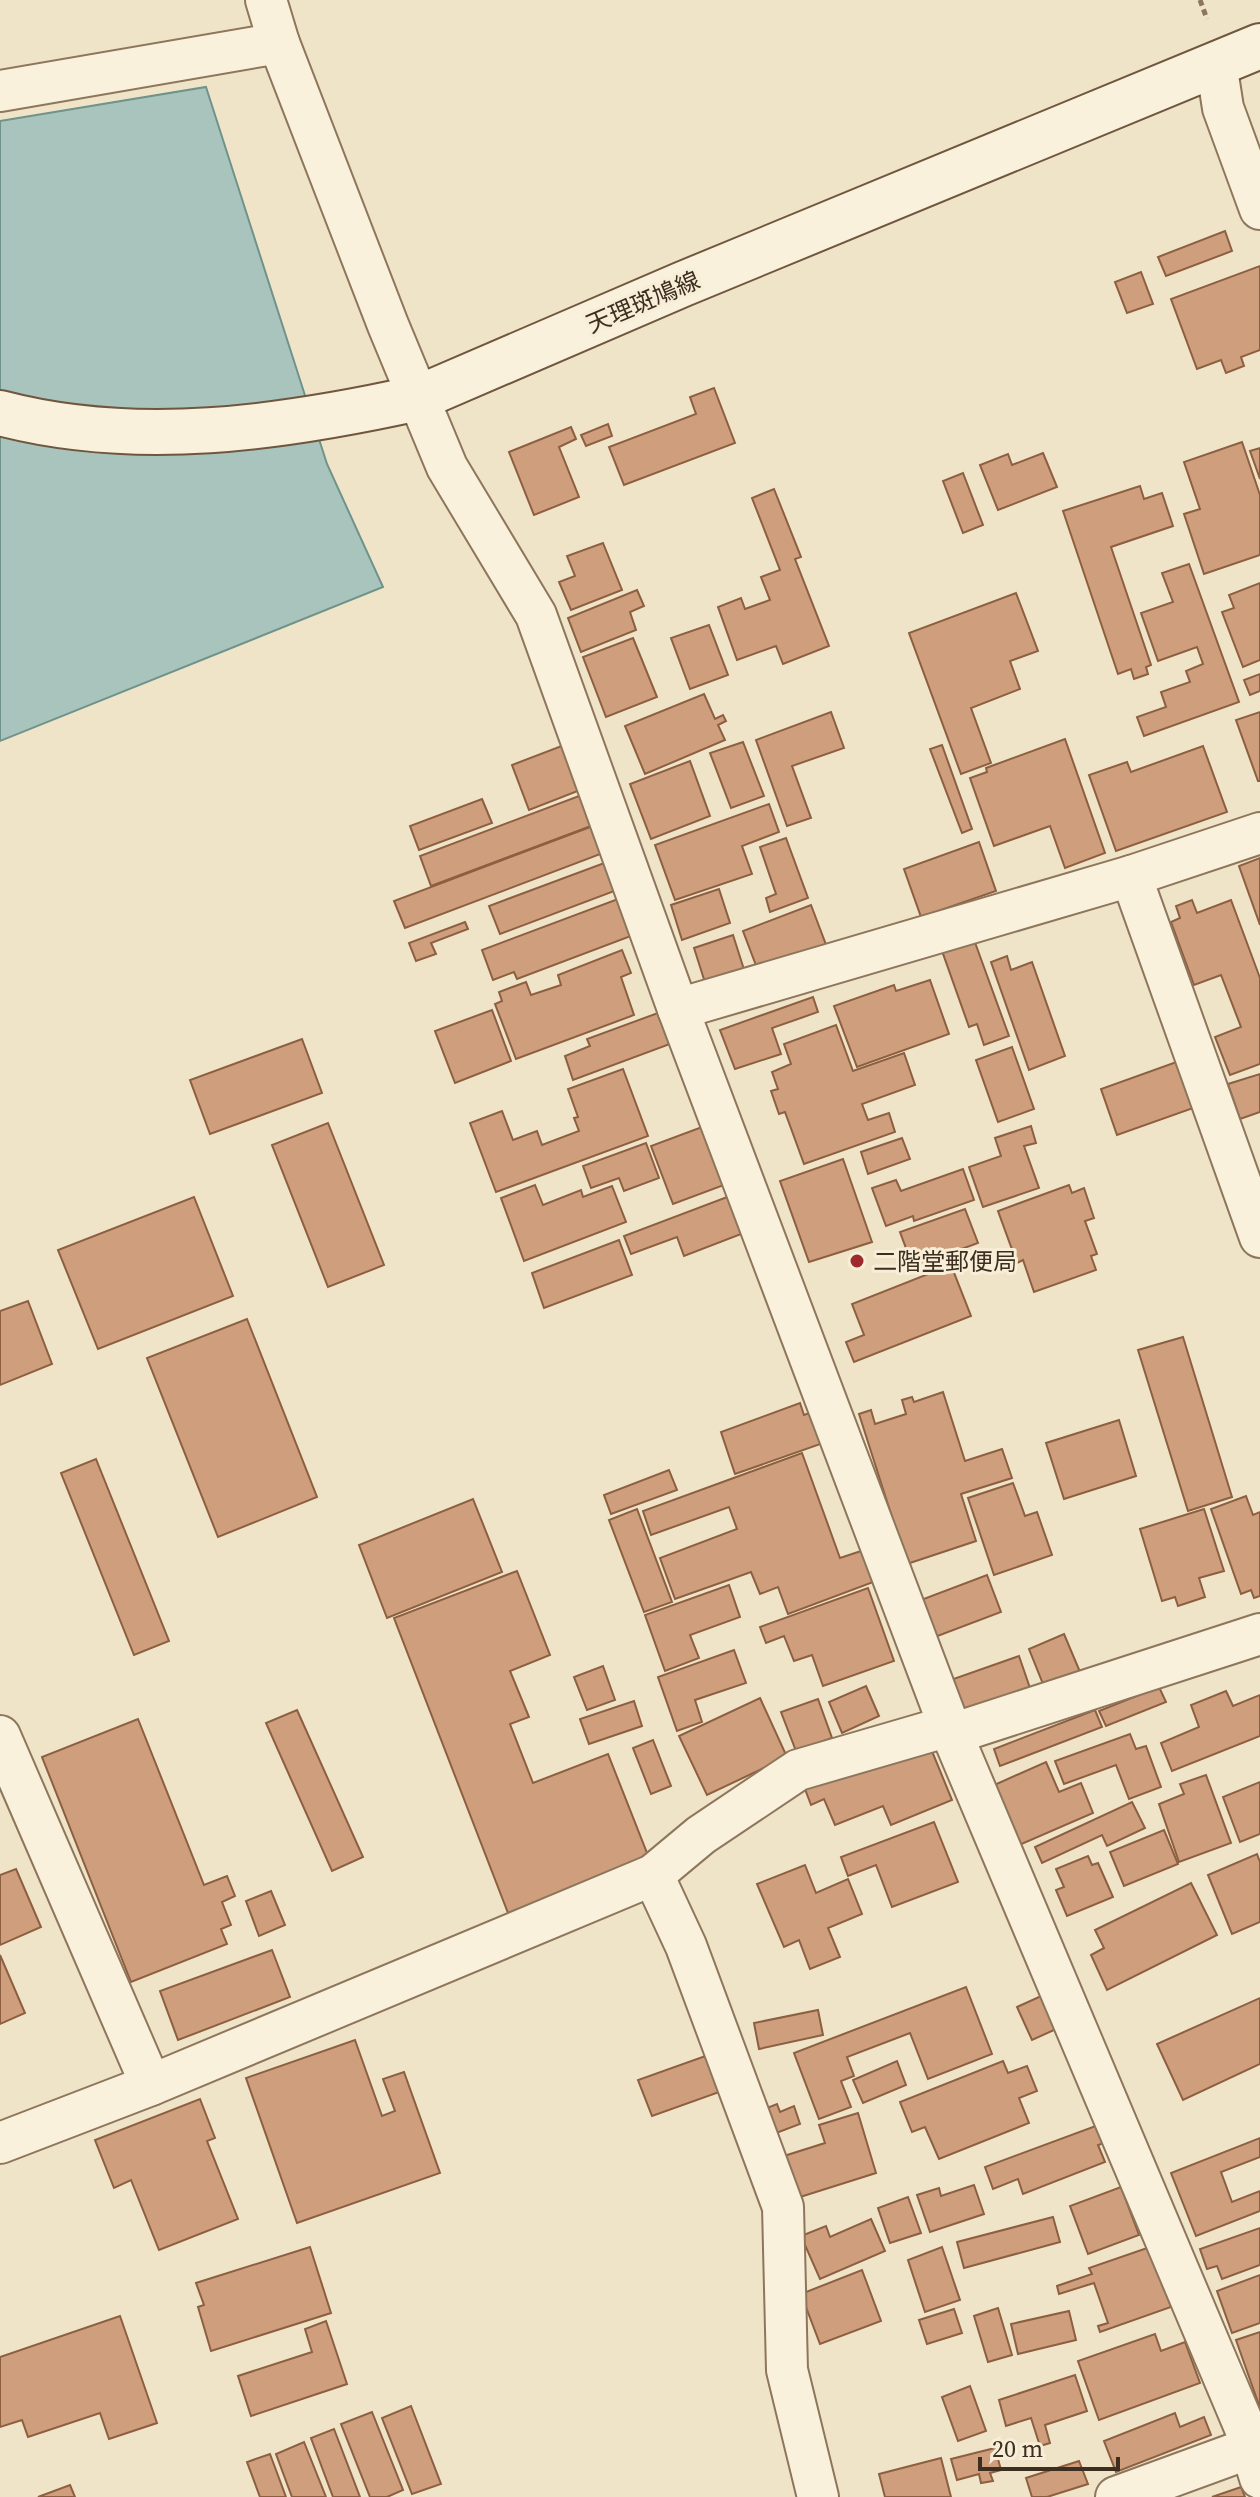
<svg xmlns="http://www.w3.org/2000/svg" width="1260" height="2497" viewBox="0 0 1260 2497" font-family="'Source Serif 4','Noto Sans JP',serif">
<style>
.water{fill:#a9c4bc;stroke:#6f938a;stroke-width:2}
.building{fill:#cf9f7d;stroke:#8d5f41;stroke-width:2}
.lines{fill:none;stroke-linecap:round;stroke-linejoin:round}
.minor-casing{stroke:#8d765c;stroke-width:44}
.secondary-casing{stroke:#6f573f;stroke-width:48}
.path{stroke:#8d765c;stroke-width:5;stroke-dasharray:6 4;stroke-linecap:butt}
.minor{stroke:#faf1dc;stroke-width:40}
.secondary{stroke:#faf1dc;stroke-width:44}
.poi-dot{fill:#9e2a2b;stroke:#f7eed8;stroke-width:3}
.labels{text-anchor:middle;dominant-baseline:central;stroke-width:6;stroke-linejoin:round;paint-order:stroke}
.street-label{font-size:24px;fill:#3d2e20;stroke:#f7eed8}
.poi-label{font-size:24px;fill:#3d2e20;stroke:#f7eed8;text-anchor:start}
</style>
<rect width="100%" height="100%" fill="#f0e4c8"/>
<path class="water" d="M206 87 327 464 383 587 0 741V121Z"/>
<g class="building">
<path d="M1225 231 1232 251 1166 276 1158 257Z"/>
<path d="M1260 266V350L1241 357 1244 366 1226 373 1221 360 1197 369 1171 299Z"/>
<path d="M1141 272 1153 304 1127 313 1115 282Z"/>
<path d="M714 388 735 443 624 485 609 447 696 414 690 397Z"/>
<path d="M608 424 612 436 586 446 581 435Z"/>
<path d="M571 427 576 439 559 447 579 497 534 515 509 452Z"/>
<path d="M1242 442 1260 495V555L1204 574 1184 514 1200 509 1184 462Z"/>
<path d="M1260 448V479L1250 451Z"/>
<path d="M1043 453 1057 487 998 510 980 465 1008 454 1012 465Z"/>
<path d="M963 473 983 525 963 533 943 481Z"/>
<path d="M1140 486 1144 499 1162 493 1173 526 1111 547 1151 665 1146 667 1148 674 1134 679 1131 669 1118 674 1063 511Z"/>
<path d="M774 489 801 557 795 559 829 646 783 664 776 646 737 660 718 607 741 598 745 609 770 600 761 577 780 570 752 498Z"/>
<path d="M603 543 622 590 571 610 559 582 575 576 567 556Z"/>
<path d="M1189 564 1239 702 1144 736 1137 717 1166 707 1161 692 1190 682 1186 671 1203 664 1197 647 1158 661 1141 613 1173 602 1162 573Z"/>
<path d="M1260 583V660L1243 667 1222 612 1234 608 1229 595Z"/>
<path d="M637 590 644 606 630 612 636 630 581 652 568 618Z"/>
<path d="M1016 593 1038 651 1010 661 1020 689 971 708 991 763 961 774 909 633Z"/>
<path d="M709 625 728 675 690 689 671 638Z"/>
<path d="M633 638 657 697 606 717 583 657Z"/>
<path d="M1260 674V691L1250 695 1244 680Z"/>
<path d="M704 694 715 719 723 715 726 721 718 725 725 740 645 774 625 726Z"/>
<path d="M831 712 844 748 792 766 811 818 787 826 756 740Z"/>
<path d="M1260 712V781H1258L1236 720Z"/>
<path d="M1065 739 1105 853 1065 868 1050 826 994 846 970 778 987 772 986 768Z"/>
<path d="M572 742 588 787 529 810 512 765Z"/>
<path d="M743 742 764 796 731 808 710 753Z"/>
<path d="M942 745 972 829 962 833 930 749Z"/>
<path d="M1203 746 1227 812 1116 851 1089 775 1127 762 1131 772Z"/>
<path d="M690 761 710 816 651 839 630 784Z"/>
<path d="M587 793 599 823 431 886 420 856Z"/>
<path d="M482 799 492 823 419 850 410 826Z"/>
<path d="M769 804 779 832 742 846 752 874 675 900 655 845Z"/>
<path d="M601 823 611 850 405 928 394 901Z"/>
<path d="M786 838 808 898 770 912 766 898 776 894 760 847Z"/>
<path d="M979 842 996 891 921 917 904 869Z"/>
<path d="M1260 858V925L1239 866Z"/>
<path d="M615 859 625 887 500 934 489 906Z"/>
<path d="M719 889 730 923 682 940 671 905Z"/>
<path d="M618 899 631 936 517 979 514 972 493 980 482 950Z"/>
<path d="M1192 900 1197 913 1231 900 1260 978V1064L1230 1075 1215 1037 1241 1027 1221 975 1194 985 1171 922 1180 918 1176 906Z"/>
<path d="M811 905 828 950 760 976 743 931Z"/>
<path d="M465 922 468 929 431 943 436 954 416 961 409 943Z"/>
<path d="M733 935 748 982 709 995 694 948Z"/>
<path d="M973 937 1009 1036 984 1045 977 1024 969 1027 941 948Z"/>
<path d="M622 950 631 973 621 977 634 1015 516 1059 495 1004 502 1001 499 992 526 982 531 995 561 985 558 975Z"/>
<path d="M1007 956 1011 970 1032 962 1065 1056 1029 1070 991 962Z"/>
<path d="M930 980 949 1034 857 1067 834 1006 894 985 896 991Z"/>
<path d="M813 997 818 1012 772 1028 781 1054 735 1069 720 1030Z"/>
<path d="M492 1010 511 1061 455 1083 435 1031Z"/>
<path d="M658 1013 670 1044 573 1080 565 1056 590 1046 587 1039Z"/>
<path d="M836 1025 853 1071 904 1053 915 1085 862 1104 868 1120 889 1113 895 1132 804 1164 785 1112 779 1114 771 1091 778 1089 772 1072 791 1064 784 1044Z"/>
<path d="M302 1039 322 1093 210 1134 190 1080Z"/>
<path d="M1012 1047 1034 1109 998 1122 976 1060Z"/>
<path d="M1182 1060 1199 1106 1117 1135 1101 1089Z"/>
<path d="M623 1069 648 1136 496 1192 470 1123 502 1111 513 1140 537 1131 542 1145 579 1131 574 1118 578 1117 568 1089Z"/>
<path d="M1260 1074V1112L1240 1119 1228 1084Z"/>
<path d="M328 1123 384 1265 328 1287 272 1145Z"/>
<path d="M710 1124 732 1182 673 1204 651 1146Z"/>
<path d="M1031 1126 1036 1143 1024 1146 1039 1188 983 1207 969 1167 1001 1156 995 1138Z"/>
<path d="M902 1138 910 1159 868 1174 861 1152Z"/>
<path d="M646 1143 659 1178 624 1191 619 1178 591 1188 583 1166Z"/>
<path d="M843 1159 872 1242 809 1262 780 1181Z"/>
<path d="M963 1169 974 1200 914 1221 913 1216 886 1226 872 1188 896 1180 901 1191Z"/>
<path d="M535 1185 543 1205 581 1190 583 1197 612 1186 626 1222 524 1261 501 1198Z"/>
<path d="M1069 1185 1072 1193 1084 1188 1094 1218 1085 1221 1097 1254 1091 1256 1096 1270 1034 1292 1023 1260 1017 1263 998 1211Z"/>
<path d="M735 1194 749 1231 684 1256 677 1237 631 1254 624 1236Z"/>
<path d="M194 1197 233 1296 98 1349 58 1250Z"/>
<path d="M965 1209 978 1243 913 1267 900 1232Z"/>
<path d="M619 1240 632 1275 544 1308 532 1273Z"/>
<path d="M951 1265 971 1316 854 1362 846 1342 864 1335 852 1304Z"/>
<path d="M28 1301 52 1364 0 1385V1311Z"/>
<path d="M247 1319 317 1497 218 1537 147 1358Z"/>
<path d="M1183 1337 1232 1497 1188 1511 1138 1350Z"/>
<path d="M943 1392 965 1461 1002 1449 1012 1478 961 1494 976 1541 907 1564 859 1414 871 1410 875 1424 906 1414 902 1400 912 1397 914 1402Z"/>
<path d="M800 1403 804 1415 818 1410 829 1441 735 1474 721 1432Z"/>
<path d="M1119 1420 1136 1476 1064 1499 1046 1443Z"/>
<path d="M802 1453 840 1558 864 1550 876 1581 788 1614 778 1587 760 1594 751 1572 675 1599 660 1558 737 1529 729 1507 651 1535 643 1511Z"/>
<path d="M96 1459 169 1641 134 1655 61 1473Z"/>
<path d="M669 1470 677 1490 611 1514 604 1495Z"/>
<path d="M1013 1483 1025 1516 1037 1512 1052 1555 994 1575 968 1498Z"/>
<path d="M1246 1496 1253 1515 1260 1512V1596L1254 1598 1251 1590 1241 1594 1211 1509Z"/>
<path d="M473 1499 502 1572 387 1618 359 1545Z"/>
<path d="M637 1509 672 1602 644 1612 609 1520Z"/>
<path d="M1204 1509 1224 1571 1199 1578 1205 1597 1178 1606 1175 1597 1162 1601 1140 1529Z"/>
<path d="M517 1571 550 1655 510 1671 529 1717 510 1724 533 1783 608 1754 649 1858 508 1913 394 1618Z"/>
<path d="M987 1575 1001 1612 927 1640 913 1603Z"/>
<path d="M729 1585 740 1617 690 1635 699 1658 665 1671 645 1615Z"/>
<path d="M868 1588 894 1661 823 1686 812 1655 794 1661 784 1636 766 1643 760 1627Z"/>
<path d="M1064 1634 1083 1679 1047 1694 1029 1649Z"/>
<path d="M734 1650 746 1683 695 1700 702 1722 677 1731 658 1677Z"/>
<path d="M1019 1656 1032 1694 956 1721 942 1683Z"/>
<path d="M603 1666 615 1700 587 1710 574 1677Z"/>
<path d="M866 1686 879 1716 842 1733 829 1702Z"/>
<path d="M1159 1687 1166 1702 1106 1726 1099 1711Z"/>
<path d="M1226 1691 1233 1706 1260 1695V1736L1172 1771 1161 1743 1199 1727 1191 1705Z"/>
<path d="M760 1698 787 1757 707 1795 679 1736Z"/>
<path d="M818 1699 832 1738 796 1751 781 1712Z"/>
<path d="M634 1701 642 1726 589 1744 580 1719Z"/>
<path d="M297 1710 363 1857 332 1871 266 1723Z"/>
<path d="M1095 1710 1102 1727 1000 1766 994 1749Z"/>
<path d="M138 1719 204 1885 227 1876 235 1896 222 1902 231 1925 221 1929 227 1944 131 1982 42 1757Z"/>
<path d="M1130 1734 1136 1749 1146 1746 1161 1787 1129 1799 1116 1765 1064 1784 1055 1761Z"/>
<path d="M927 1739 952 1800 891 1825 883 1806 835 1825 824 1799 811 1805 805 1789Z"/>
<path d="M653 1740 671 1786 651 1794 633 1748Z"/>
<path d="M1046 1762 1059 1792 1081 1783 1093 1813 1017 1846 992 1786Z"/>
<path d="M1206 1775 1231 1843 1179 1862 1159 1804 1184 1794 1180 1784Z"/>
<path d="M1260 1782V1834L1240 1842 1223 1797Z"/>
<path d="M1132 1802 1145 1828 1107 1846 1102 1835 1042 1863 1035 1847Z"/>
<path d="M934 1822 958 1882 892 1907 876 1865 848 1876 841 1857Z"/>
<path d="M1164 1830 1178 1864 1124 1886 1110 1852Z"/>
<path d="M1257 1854 1260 1862V1922L1232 1934 1208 1875Z"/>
<path d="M1088 1856 1092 1865 1098 1863 1113 1897 1067 1916 1056 1890 1064 1887 1056 1869Z"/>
<path d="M805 1865 816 1893 848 1879 862 1914 828 1928 840 1957 810 1969 799 1940 784 1947 757 1884Z"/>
<path d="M16 1869 41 1927 0 1945V1875Z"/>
<path d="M1191 1883 1217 1935 1107 1990 1091 1955 1104 1948 1095 1930Z"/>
<path d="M271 1891 285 1925 259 1936 246 1901Z"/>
<path d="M272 1950 290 1997 178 2040 160 1991Z"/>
<path d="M0 1955 25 2013 0 2024Z"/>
<path d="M966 1987 992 2054 928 2079 910 2033 847 2057 854 2076 841 2081 851 2107 819 2119 794 2053Z"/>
<path d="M1050 1992 1065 2025 1032 2040 1017 2007Z"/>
<path d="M1260 1998V2064L1183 2100 1157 2044Z"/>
<path d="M818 2010 823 2035 759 2049 754 2023Z"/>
<path d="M355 2040 382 2116 395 2111 383 2079 404 2072 440 2173 297 2223 246 2078Z"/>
<path d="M711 2054 725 2090 652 2116 638 2080Z"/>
<path d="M897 2061 906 2085 863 2103 853 2080Z"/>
<path d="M1003 2061 1008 2073 1027 2066 1037 2091 1019 2098 1029 2123 939 2159 925 2127 912 2132 900 2102Z"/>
<path d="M200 2099 215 2138 207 2141 238 2219 159 2250 131 2180 114 2188 95 2140Z"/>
<path d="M777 2104 780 2112 794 2106 800 2124 771 2135 762 2110Z"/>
<path d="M858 2113 876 2173 797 2198 784 2156 825 2143 819 2125Z"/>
<path d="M1101 2124 1107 2142 1098 2145 1105 2162 1023 2194 1018 2179 993 2189 985 2167Z"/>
<path d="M1260 2138V2157L1221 2172 1232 2202 1260 2191V2211L1196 2236 1171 2173Z"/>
<path d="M974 2185 984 2214 930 2232 917 2195 939 2188 941 2196Z"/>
<path d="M1121 2187 1139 2235 1088 2254 1070 2206Z"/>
<path d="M908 2197 921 2233 890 2243 878 2208Z"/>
<path d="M1053 2217 1060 2242 964 2268 957 2242Z"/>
<path d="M871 2219 885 2251 820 2279 801 2236 826 2226 830 2237Z"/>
<path d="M1260 2228V2265L1222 2279 1217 2266 1207 2269 1200 2249Z"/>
<path d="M310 2247 331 2313 211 2351 198 2307 204 2305 196 2283Z"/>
<path d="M942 2247 960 2300 925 2312 908 2260Z"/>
<path d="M1150 2247 1171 2307 1100 2332 1098 2326 1108 2323 1094 2283 1059 2294 1057 2286 1092 2274 1089 2268Z"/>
<path d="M862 2270 881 2321 820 2344 801 2294Z"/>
<path d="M1260 2275V2323L1232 2333 1217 2291Z"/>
<path d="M998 2308 1012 2355 988 2362 974 2316Z"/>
<path d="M954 2309 962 2333 927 2344 919 2320Z"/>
<path d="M1069 2311 1076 2340 1018 2354 1011 2324Z"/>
<path d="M120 2316 157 2423 109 2439 100 2413 28 2437 22 2420 0 2427V2357Z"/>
<path d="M326 2321 347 2384 251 2416 238 2376 312 2352 305 2329Z"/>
<path d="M1260 2332V2408L1236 2340Z"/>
<path d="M1155 2334 1161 2351 1185 2342 1200 2383 1099 2420 1078 2361Z"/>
<path d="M1075 2375 1087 2411 1045 2425 1050 2443 1040 2446 1031 2418 1006 2426 999 2400Z"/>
<path d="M970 2386 986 2431 958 2441 942 2397Z"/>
<path d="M411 2406 441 2484 412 2494 382 2418Z"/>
<path d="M372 2412 403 2490 387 2497H370L341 2424Z"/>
<path d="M1175 2413 1180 2427 1204 2417 1211 2435 1116 2472 1104 2441Z"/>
<path d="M334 2429 360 2497H333L311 2438Z"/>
<path d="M304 2442 326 2497H292L276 2454Z"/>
<path d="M995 2448 1001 2470 990 2473 993 2481 981 2483 979 2474 957 2480 951 2459Z"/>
<path d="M270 2454 286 2497H260L247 2462Z"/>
<path d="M941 2458 951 2497H885L879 2474Z"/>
<path d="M1079 2461 1088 2484 1047 2497H1032L1026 2478Z"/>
<path d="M70 2485 75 2497H38Z"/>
<path d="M1241 2487 1245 2497H1212Z"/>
</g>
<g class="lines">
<defs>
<g id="minor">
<path d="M266 0 279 43 388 325 447 467 536 615 678 1009 952 1734 1245 2428 1260 2478"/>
<path d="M1216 63 1223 108 1260 209"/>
<path d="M0 91 279 43"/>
<path d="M1131 876 1260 1237"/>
<path d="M678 1009 1131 876 1260 833"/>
<path d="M952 1734 1260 1634"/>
<path d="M0 1736 151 2085"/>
<path d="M653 1875 686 1946 783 2207 787 2370 818 2497"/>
<path d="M0 2143 151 2085 653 1875 701 1835 798 1770 949 1726"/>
<path d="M1116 2497 1250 2448"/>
</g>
<path id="secondary" d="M0 413C137 449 282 428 418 398L683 284 1260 46"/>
</defs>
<use href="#minor" class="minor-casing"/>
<use href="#secondary" class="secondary-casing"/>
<path class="path" d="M1200 0 1207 19"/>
<use href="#minor" class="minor"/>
<use href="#secondary" class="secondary"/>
</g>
<circle class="poi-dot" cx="857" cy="1261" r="8"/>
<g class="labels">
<g class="street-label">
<text transform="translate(643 302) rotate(-23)">天理斑鳩線</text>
</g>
<g class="poi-label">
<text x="873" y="1261">二階堂郵便局</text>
</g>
</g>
<path d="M980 2457v12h138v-12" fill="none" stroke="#3d2e20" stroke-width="4"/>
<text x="992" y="2457" font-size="24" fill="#3d2e20" stroke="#f7eed8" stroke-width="6" paint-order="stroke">20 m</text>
</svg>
